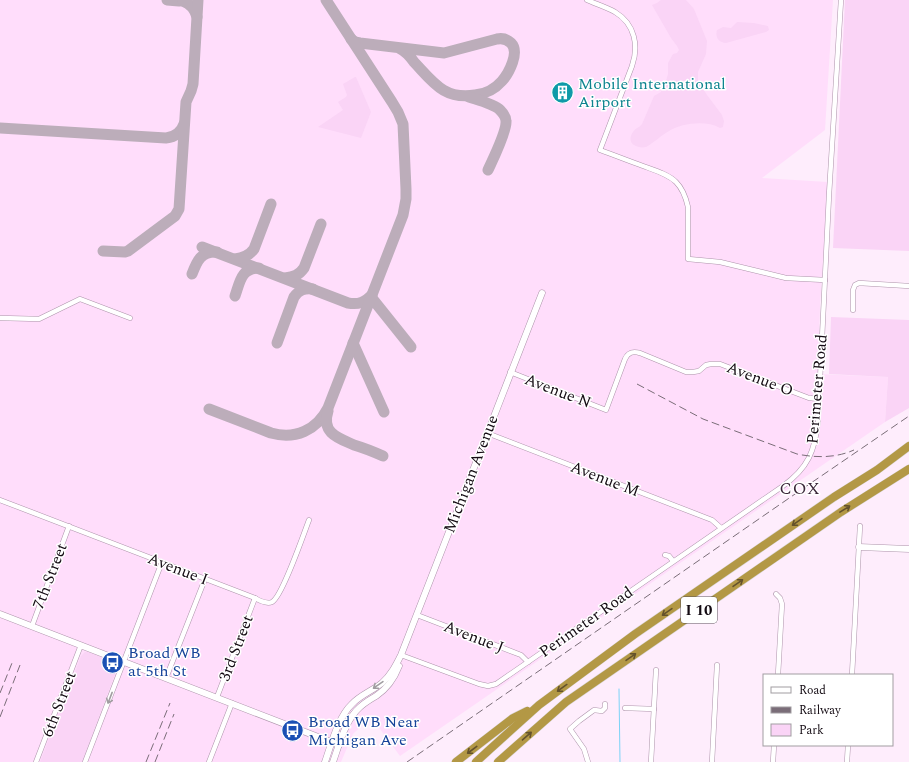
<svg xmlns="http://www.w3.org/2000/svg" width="909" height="762" viewBox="0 0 909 762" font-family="Spectral,serif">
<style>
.built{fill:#ffddfb}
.green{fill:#fad4f6}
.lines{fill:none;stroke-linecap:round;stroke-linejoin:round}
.stream{stroke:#7cd3f7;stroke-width:1}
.taxiway{stroke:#bcadba;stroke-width:11}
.minor-casing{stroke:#ae94ab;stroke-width:5.5}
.tertiary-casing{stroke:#ae94ab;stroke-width:7}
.motorway-casing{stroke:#d9d8d9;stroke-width:9}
.minor{stroke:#fff;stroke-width:4.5}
.tertiary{stroke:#fff;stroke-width:6}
.motorway{stroke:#b39845;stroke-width:8}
.rail{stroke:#7a6d78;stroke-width:1;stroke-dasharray:8 4;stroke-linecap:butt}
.oneway{stroke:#64522c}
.oneway2{stroke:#a19da1}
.labels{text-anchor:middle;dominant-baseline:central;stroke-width:3;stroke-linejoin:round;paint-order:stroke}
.shield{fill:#fff;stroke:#5a545a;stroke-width:1}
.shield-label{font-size:15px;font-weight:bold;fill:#140b13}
.culture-label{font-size:16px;fill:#0d838f;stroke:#fff;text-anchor:start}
.street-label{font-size:16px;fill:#140b13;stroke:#fff}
.transit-label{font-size:16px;fill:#164399;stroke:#fff;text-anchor:start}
.neighbourhood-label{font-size:17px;letter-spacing:1px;fill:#3a2538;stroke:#fff}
</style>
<rect width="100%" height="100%" fill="#feedfc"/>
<path class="built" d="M0 0H833L825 130 762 178 828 182 820 306 818 374 888 377 885 422 400 756 371 717 353 734 341 762H0Z"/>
<g class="green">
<path d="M661 0H686L694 9 707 41 706 54 698 72V81L707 95 722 115 724 121 723 127 720 128C706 120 682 123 669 131 663 134 651 145 646 147 642 148 637 147 634 145 629 142 630 136 633 132 635 128 639 128 642 124L654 96 661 92V86L666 81 668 74V63L673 54 677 53 679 50 677 46 671 38 652 5 657 3Z"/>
<path d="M845 0H909V251L833 248Z"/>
<path d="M737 22 754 23 768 26 769 30 766 32 726 43C718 42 715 37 717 30L723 27 731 28Z"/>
<path d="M355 77H356L371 112 361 138 318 127 343 110 338 102 346 97 347 95 343 84Z"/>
<path d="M831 317 909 320V408L885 422 888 377 829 374Z"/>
<path d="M85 652H88L114 662 117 666V669L82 762H40L81 656Z"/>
</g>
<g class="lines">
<path class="stream" d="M619 689 620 762"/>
<g class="taxiway">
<path d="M167 0 179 1 186 0"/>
<path d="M183 1C191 4 195 9 197 17"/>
<path d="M351 39 355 42 360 43 444 53 497 39C502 38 507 39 511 43 520 52 509 73 502 81 495 89 485 94 475 95 444 100 433 82 414 62 410 56 405 51 399 48"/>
<path d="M469 97C478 100 494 104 500 110 503 113 506 117 506 121 507 131 493 159 488 170"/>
<path d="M0 128 166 138C175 137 181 133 184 124"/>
<path d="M202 247 348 303C359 305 365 302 372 295"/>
<path d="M103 251 125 252 128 251 175 216 179 209 186 102 191 91 193 84 198 0"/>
<path d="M235 259C243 258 249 256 254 249L271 204"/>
<path d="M192 274C197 261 201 251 217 252"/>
<path d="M285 278C294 277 299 275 304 268L321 224"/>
<path d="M235 296C240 282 241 268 259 268"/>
<path d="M371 297 411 347"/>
<path d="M277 343 294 297C299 290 304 288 313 289"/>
<path d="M353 343 384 412"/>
<path d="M209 409 271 433C295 440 317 430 328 408L403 215 406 199V189L403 124 398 112 392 102 326 0"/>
<path d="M328 411C321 433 338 438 354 445 364 448 374 452 383 456"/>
</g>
<defs>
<g id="minor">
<path d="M587 0C596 4 606 7 615 12 635 24 639 46 632 66L600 150C614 155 629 161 643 166 654 170 668 174 676 182 683 189 686 198 688 207V259L720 262 786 278 825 280"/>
<path d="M853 310V290L855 285 859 283 909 286"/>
<path d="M0 318 39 319 80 299 130 318"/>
<path d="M510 372 606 410 625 359C628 352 633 351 640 353L686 372H693L699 371 706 365 711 364H720L809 398 819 399"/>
<path d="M487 433 712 520 721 528"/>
<path d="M0 500 255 598C260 601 267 604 272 602 282 597 304 533 309 520"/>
<path d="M665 555 669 556 673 561"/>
<path d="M776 594 780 598 782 604 778 675"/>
<path d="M417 615 521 655 528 662"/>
<path d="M32 626 69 526"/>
<path d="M401 655 479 684 488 686 496 684 783 486C808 468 815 451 818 421L829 195 841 0"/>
<path d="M852 675 860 526"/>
<path d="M166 678 205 579"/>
<path d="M217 697 255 598"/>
<path d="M625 708 654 709"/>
<path d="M36 762 81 645"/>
<path d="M85 762 162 562"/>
<path d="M209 762 232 703"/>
<path d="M588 762 584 749 570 729 579 721 594 710 602 711 605 708V704"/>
<path d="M651 762 656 670"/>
<path d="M712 762 717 665"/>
<path d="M773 762 774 745"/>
<path d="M847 762 848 745"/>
</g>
<g id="tertiary">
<path d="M859 547 909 549"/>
<path d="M0 614 339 745"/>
<path d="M325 762C331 745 338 717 352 704 360 695 372 691 382 683 391 675 396 665 401 655L542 293"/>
<path d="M333 762C339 745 344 725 356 711 362 704 369 700 376 696 388 688 394 679 399 666"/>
</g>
<g id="motorway">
<path d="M456 762 513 718 527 711"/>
<path d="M476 762 488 751 539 705 635 634 834 497 877 470 909 446"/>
<path d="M498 762 566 702 841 512 909 469"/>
</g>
</defs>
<use href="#minor" class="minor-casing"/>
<use href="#tertiary" class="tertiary-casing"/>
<use href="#motorway" class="motorway-casing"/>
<use href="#minor" class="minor"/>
<use href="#tertiary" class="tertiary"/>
<use href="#motorway" class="motorway"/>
<g class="rail">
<path d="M637 384 703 419 797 454C816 458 836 458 854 450"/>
<path d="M0 693 12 663"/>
<path d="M0 717 20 665"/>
<path d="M146 762 170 703"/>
<path d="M155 762 174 714"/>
<path d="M407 762 811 483 909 416"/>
</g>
</g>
<defs><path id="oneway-shaft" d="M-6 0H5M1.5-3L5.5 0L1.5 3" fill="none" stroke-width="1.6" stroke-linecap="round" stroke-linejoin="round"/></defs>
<g class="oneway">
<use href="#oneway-shaft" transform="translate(845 509) rotate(-32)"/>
<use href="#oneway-shaft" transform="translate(797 522) rotate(145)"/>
<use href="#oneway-shaft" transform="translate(738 583) rotate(-35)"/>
<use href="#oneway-shaft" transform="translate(667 612) rotate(145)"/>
<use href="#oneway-shaft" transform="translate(631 657) rotate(-35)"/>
<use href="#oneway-shaft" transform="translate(562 688) rotate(144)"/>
<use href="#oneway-shaft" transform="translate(527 736) rotate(-41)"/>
<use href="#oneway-shaft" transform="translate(472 750) rotate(143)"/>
</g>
<g class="oneway2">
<use href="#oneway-shaft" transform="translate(378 685) rotate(145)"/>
<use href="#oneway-shaft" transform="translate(110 698) rotate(111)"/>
</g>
<defs>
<symbol id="building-disc" viewBox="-11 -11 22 22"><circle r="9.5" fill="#0f9aa8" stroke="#fff"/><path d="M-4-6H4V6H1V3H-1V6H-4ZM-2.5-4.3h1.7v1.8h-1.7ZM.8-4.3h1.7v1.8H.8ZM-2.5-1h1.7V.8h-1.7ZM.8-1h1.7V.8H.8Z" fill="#fff"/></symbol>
<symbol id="bus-disc" viewBox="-11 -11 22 22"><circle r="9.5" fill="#1a4fb4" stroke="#fff"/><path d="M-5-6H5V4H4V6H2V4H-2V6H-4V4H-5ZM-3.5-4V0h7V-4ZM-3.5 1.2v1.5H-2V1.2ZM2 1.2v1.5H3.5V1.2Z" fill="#fff"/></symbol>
</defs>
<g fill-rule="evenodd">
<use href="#building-disc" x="550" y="80" width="25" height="25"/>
<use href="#bus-disc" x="100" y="650" width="25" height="25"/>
<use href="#bus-disc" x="280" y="718" width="25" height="25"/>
</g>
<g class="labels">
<rect class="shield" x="681" y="597" width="36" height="26" rx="3"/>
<g class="shield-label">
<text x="699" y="610">I 10</text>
</g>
<g class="culture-label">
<text x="578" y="84">Mobile International<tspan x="578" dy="18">Airport</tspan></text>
</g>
<g class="street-label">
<text transform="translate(760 379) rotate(21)">Avenue O</text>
<text transform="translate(817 389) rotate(-85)">Perimeter Road</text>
<text transform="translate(558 391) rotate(21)">Avenue N</text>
<text transform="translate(471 474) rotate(-69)">Michigan Avenue</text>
<text transform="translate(605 479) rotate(21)">Avenue M</text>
<text transform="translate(178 569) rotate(21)">Avenue I</text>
<text transform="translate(50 576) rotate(-69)">7th Street</text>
<text transform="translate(586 622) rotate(-35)">Perimeter Road</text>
<text transform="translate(474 637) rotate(21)">Avenue J</text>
<text transform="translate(236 648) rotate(-69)">3rd Street</text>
<text transform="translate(59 704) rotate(-69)">6th Street</text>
</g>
<g class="transit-label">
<text x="128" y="653">Broad WB<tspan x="128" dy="18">at 5th St</tspan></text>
<text x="308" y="722">Broad WB Near<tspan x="308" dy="18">Michigan Ave</tspan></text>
</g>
<g class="neighbourhood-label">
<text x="800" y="489">COX</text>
</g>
</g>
<rect x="763" y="674" width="130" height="72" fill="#ffffff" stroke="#a19da1"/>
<rect x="771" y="687" width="20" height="6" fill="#ffffff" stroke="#a19da1"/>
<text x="799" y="694" font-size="12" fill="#140b13">Road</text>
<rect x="771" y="707" width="20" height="6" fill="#7a6d78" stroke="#a19da1"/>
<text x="799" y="714" font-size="12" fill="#140b13">Railway</text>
<rect x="771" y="724" width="20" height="12" fill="#fad4f6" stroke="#a19da1"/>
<text x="799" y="734" font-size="12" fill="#140b13">Park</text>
</svg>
